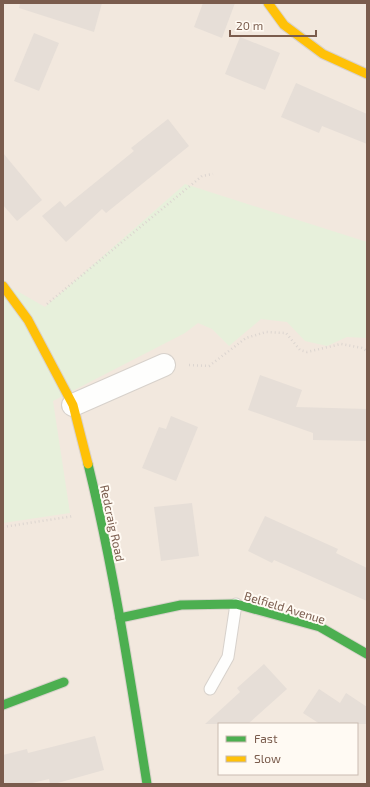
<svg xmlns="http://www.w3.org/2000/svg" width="370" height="787" viewBox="0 0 370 787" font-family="'Exo 2',sans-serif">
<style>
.residential{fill:#f2e8de;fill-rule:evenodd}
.green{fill:#e7f0db}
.building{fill:#e6ded7}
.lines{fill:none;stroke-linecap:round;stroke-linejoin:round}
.lane-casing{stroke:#d7d1cb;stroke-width:13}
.street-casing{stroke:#d7d1cb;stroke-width:24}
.fast-casing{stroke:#d9d2cb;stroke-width:11}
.slow-casing{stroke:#d9d2cb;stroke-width:11}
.path{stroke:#dcd5d0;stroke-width:2.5;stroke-dasharray:1 3;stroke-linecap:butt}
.lane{stroke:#fefefd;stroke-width:11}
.street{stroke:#fefefd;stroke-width:22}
.fast{stroke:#4caf50;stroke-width:9}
.slow{stroke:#ffc107;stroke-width:9}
.labels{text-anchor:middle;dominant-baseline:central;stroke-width:4;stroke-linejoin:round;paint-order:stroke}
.street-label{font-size:12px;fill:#7a5c4d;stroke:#fffaf3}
</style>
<rect width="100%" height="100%" fill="#f9f5f0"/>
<path class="residential" d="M3 3H367V784H3ZM219 724H357V774H219Z"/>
<path class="green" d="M185 184 367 242V338L347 337 327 346 305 341 287 322 261 319 229 346 212 329 198 323 185 333 53 401 70 513 3 523V283L45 307Z"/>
<g class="building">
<path d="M20 3H102L94 32 19 8Z"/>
<path d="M203 3H235L222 38 194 27Z"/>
<path d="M34 33 59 43 39 91 14 81Z"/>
<path d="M240 37 280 53 265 90 225 74Z"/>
<path d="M296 83 367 114V144L322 126 319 133 281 117Z"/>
<path d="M168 119 189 146 106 213 102 209 66 242 42 216 60 201 65 207 134 151 131 148Z"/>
<path d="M3 153 42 200 17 221 3 205Z"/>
<path d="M260 375 302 390 296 407 367 409V441L313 440V433L248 410Z"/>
<path d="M171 416 198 427 176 481 142 468 159 427 166 429Z"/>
<path d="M192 503 199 556 161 561 154 507Z"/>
<path d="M265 516 338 549 336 553 367 568V601L274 560 272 563 248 551Z"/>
<path d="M264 664 287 689 248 724H205L240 692 237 688Z"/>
<path d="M319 689 340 703 346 693 367 707V724H320L303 713Z"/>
<path d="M95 736 104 770 54 784H50L49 779 28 784H3V755L27 749 28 753Z"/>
</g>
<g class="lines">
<defs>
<path id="lane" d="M210 689 228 657 236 604"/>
<path id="street" d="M73 405 164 365"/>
<g id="fast">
<path d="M88 464C114 570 130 677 147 784"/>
<path d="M120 618 181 605 236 604 320 627 367 654"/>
<path d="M3 705 64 682"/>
</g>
<g id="slow">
<path d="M268 3 284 25 323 54 367 74"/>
<path d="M3 286 28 320 73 405 88 464"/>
</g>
</defs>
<use href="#lane" class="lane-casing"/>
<use href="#street" class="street-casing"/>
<use href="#fast" class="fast-casing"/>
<use href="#slow" class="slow-casing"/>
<g class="path">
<path d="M47 304 202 176 213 174"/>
<path d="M189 365 209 366 246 338 266 332 286 333 300 350 307 352 341 344 362 348 367 351"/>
<path d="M3 527 74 516"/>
</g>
<use href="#lane" class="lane"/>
<use href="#street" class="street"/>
<use href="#fast" class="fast"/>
<use href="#slow" class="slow"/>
</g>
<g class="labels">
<g class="street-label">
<text transform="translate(113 523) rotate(78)">Redcraig Road</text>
<text transform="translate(285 607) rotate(17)">Belfield Avenue</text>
</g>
</g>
<rect width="370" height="787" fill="none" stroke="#7a5c4d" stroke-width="8"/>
<rect x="218" y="723" width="140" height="52" fill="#fffaf3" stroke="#cabbb1"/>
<rect x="226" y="736" width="20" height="6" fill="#4caf50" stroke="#cabbb1"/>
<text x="254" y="743" font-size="12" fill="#7a5c4d">Fast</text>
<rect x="226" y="756" width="20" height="6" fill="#ffc107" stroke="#cabbb1"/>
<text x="254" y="763" font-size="12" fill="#7a5c4d">Slow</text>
<path d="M230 30v6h86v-6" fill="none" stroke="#7a5c4d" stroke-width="2"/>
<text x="236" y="30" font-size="12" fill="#7a5c4d" stroke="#fffaf3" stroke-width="3" paint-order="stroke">20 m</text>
</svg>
